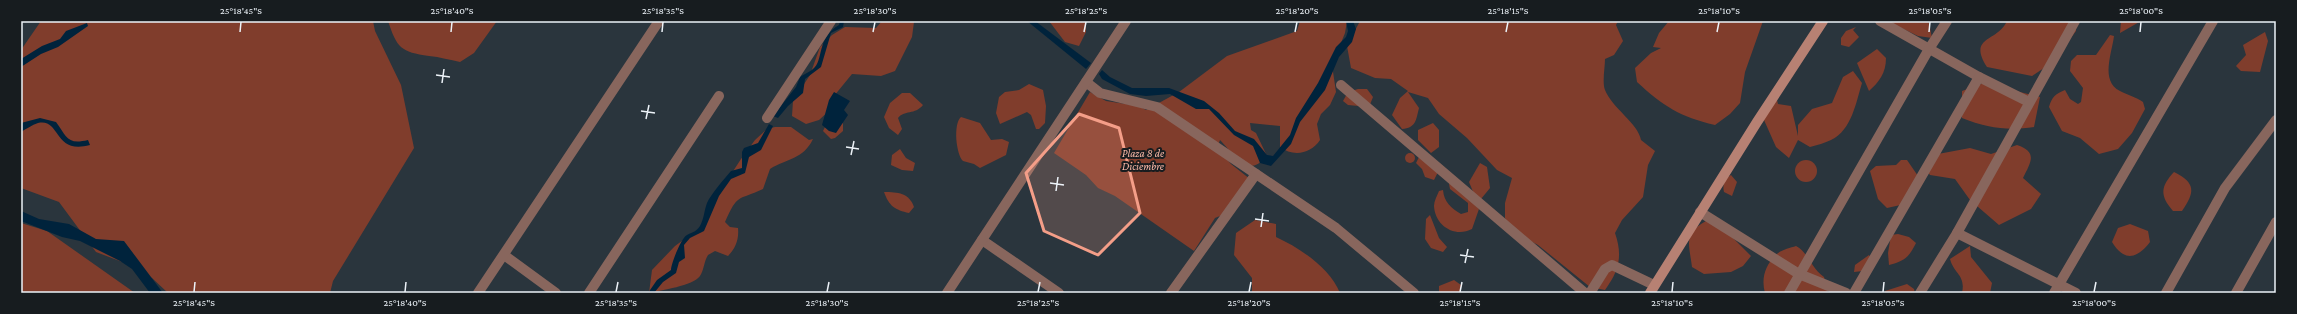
<svg xmlns="http://www.w3.org/2000/svg" width="2297" height="314" viewBox="0 0 2297 314" font-family="'Crimson Pro',serif">
<style>
.green{fill:#803d2c}
.water{fill:#00233c}
.lines{fill:none;stroke-linecap:round;stroke-linejoin:round}
.minor{stroke:#88665d;stroke-width:10}
.secondary{stroke:#b78173;stroke-width:10}
.marked{fill:#f49e88;fill-opacity:0.2;stroke:#f49e88;stroke-width:3;stroke-linejoin:round}
.ticks{fill:none;stroke:#ecf2f8;stroke-width:1.5}
.labels{text-anchor:middle;dominant-baseline:central;stroke-width:4;stroke-linejoin:round;paint-order:stroke}
.park-label{font-size:11px;font-style:italic;fill:#fbb9a8;stroke:#171c1f}
.neatline{fill:none;stroke:#ecf2f8;stroke-width:1.5}
.ticks-label{font-size:10px;text-anchor:middle;fill:#ecf2f8}
</style>
<rect width="100%" height="100%" fill="#2a353d"/>
<g class="green">
<path d="M41 21H373L375 31 401 85 414 148 333 281 330 293H168L152 278 125 263 96 252 59 202 21 188V50Z"/>
<path d="M388 21H497L474 53 460 62C450 60 440 57 429 56 401 52 397 48 388 21Z"/>
<path d="M882 21 914 22 912 37 895 71 881 76 852 74 834 96 830 110 819 120 806 124 792 116 793 101 810 75 820 47 832 35 845 27 876 28Z"/>
<path d="M1049 21H1086V32L1079 46 1065 42Z"/>
<path d="M1300 21H1347L1345 33 1332 65 1336 92 1330 105 1321 114 1317 124 1320 140C1311 154 1293 157 1280 147V126L1250 123 1251 130 1256 133 1267 156C1246 180 1235 155 1220 140L1217 148 1231 164 1255 183 1227 213 1215 218 1194 251 1115 196 1098 188 1086 175 1054 153 1090 92 1106 101 1139 106 1146 110 1179 92 1227 56 1297 31Z"/>
<path d="M1360 21H1618L1616 25 1623 41 1614 55 1605 59C1605 68 1602 82 1605 90 1612 108 1638 123 1641 140L1655 151 1648 165 1643 197 1622 220 1615 233C1623 256 1619 271 1605 290L1590 287 1538 245 1512 231 1505 218V203L1512 178 1497 170 1467 138 1439 114 1428 98 1408 92 1419 108C1416 120 1416 128 1402 129L1392 115 1400 98 1408 91 1391 79 1375 78 1351 68 1347 46Z"/>
<path d="M1669 21H1763L1745 72 1740 103 1730 114 1715 125C1680 117 1663 106 1637 82L1635 68 1651 53 1661 48 1653 47 1659 33Z"/>
<path d="M1887 21H1926L1929 23 1932 38 1918 36Z"/>
<path d="M2007 21H2076V31L2053 62 2032 76 1987 67C1967 36 1998 42 2007 21Z"/>
<path d="M2121 21H2141L2120 33Z"/>
<path d="M1856 27 1853 30 1859 37 1849 47 1841 45V38L1846 31Z"/>
<path d="M2265 32 2268 41 2260 72 2241 71 2236 66 2246 55 2243 45Z"/>
<path d="M2110 35 2114 36C2112 53 2100 81 2120 91 2128 95 2136 97 2143 102L2145 109 2132 133 2118 149 2099 154 2080 138 2062 131 2049 107C2052 97 2055 94 2065 90L2070 99 2078 104 2081 102 2083 88 2070 71 2071 61 2077 55H2096Z"/>
<path d="M1877 49 1886 58C1886 73 1879 82 1869 91L1857 63Z"/>
<path d="M1853 71 1862 83C1856 102 1852 130 1831 140 1825 143 1817 145 1810 147L1798 140 1789 158 1776 147 1760 111 1777 100 1778 104 1791 106 1798 136V125L1812 109 1832 103 1843 77Z"/>
<path d="M1984 83 2040 97 2034 127C2008 131 1987 128 1962 118V91Z"/>
<path d="M1029 84 1043 90 1046 106 1045 123 1039 129H1036L1031 115 1027 112 1000 124 996 113 999 97 1005 92 1019 90Z"/>
<path d="M1358 89H1367L1373 97 1369 107 1348 105 1343 101 1348 92Z"/>
<path d="M902 93H910L923 105C915 115 904 110 898 118L902 129 898 135 889 128 884 117 890 103Z"/>
<path d="M961 117 980 123 991 140 1002 139 1009 142 1006 155 980 168 974 164 963 161C956 154 953 124 961 117Z"/>
<path d="M843 123V131L835 138 831 139 823 131 825 127Z"/>
<path d="M1433 123 1439 130V147L1431 153 1418 140V130Z"/>
<path d="M775 127H791L809 140 813 139C803 160 787 158 770 169L763 189C737 201 738 193 725 222L730 227 738 228C739 239 736 248 728 256L715 251 708 255C704 261 704 270 700 276 693 286 661 290 649 293L652 270 675 246 701 227 715 199 741 159 755 140 767 129Z"/>
<path d="M2017 145C2038 152 2031 162 2023 178L2041 194 2031 209 1999 225 1970 200 1955 179 1930 175 1924 167 1938 154 1970 148 1991 154Z"/>
<path d="M900 149 906 158 915 163 913 171 902 170 891 165 892 155Z"/>
<circle cx="1410" cy="158" r="5"/>
<path d="M1419 157 1439 170 1434 180 1425 177 1422 169 1416 163Z"/>
<path d="M1901 160H1907L1918 176 1905 204 1887 208 1878 199 1870 171 1876 166 1896 165Z"/>
<circle cx="1806" cy="171" r="11"/>
<path d="M1480 163 1487 167 1490 188 1481 199 1474 194 1469 182Z"/>
<path d="M2174 172C2196 183 2195 192 2182 211H2173C2159 195 2161 186 2174 172Z"/>
<path d="M1731 175 1737 182 1732 196 1724 192C1722 184 1725 179 1731 175Z"/>
<path d="M1449 184 1459 185 1479 209 1472 229C1455 238 1435 226 1434 206 1434 201 1437 196 1439 191L1443 190C1444 202 1451 208 1461 214L1468 212V203L1450 189Z"/>
<path d="M884 192C898 192 909 193 914 207L909 213C895 210 889 206 884 192Z"/>
<path d="M1430 215 1439 238 1447 247 1443 252 1431 248 1425 239 1426 219Z"/>
<path d="M1255 220 1276 224V237C1300 248 1330 268 1340 293H1252V278L1234 255 1236 233Z"/>
<path d="M1706 221 1727 232 1751 256 1743 266 1731 272 1704 274 1692 267C1689 243 1683 234 1706 221Z"/>
<path d="M21 223 47 231 135 293H21Z"/>
<path d="M2130 224 2148 231 2150 242C2137 259 2124 262 2112 242L2118 228Z"/>
<path d="M1898 234 1909 237 1916 243C1909 257 1905 261 1889 265L1888 253 1891 235Z"/>
<path d="M1796 246C1809 253 1810 267 1824 277L1828 293H1765C1761 279 1765 265 1776 255 1780 250 1790 248 1796 246Z"/>
<path d="M1970 246 1971 257 1992 283 1990 293H1962C1966 275 1954 274 1950 259Z"/>
<path d="M1869 255 1874 262 1863 271 1854 272 1855 265Z"/>
<path d="M1454 280 1461 285V293H1439V286Z"/>
<path d="M1907 284 1914 289 1915 293H1885V291Z"/>
</g>
<g class="water">
<path d="M840 21H844L843 27 831 33 821 67 805 79 803 93 788 106 778 118 773 116 796 87 800 77C804 74 810 72 813 69 824 61 816 38 839 25Z"/>
<path d="M1027 21H1035L1091 63 1086 69Z"/>
<path d="M1346 21H1353L1356 29 1352 42 1339 57 1325 90 1300 122 1291 144 1271 166 1260 163 1253 146 1234 135 1209 109H1196L1170 94 1146 96 1130 94 1102 79 1099 74 1102 70 1110 77 1132 88H1169L1204 101 1219 113 1235 131 1254 139 1267 155 1273 156 1290 135 1296 118 1318 83 1336 47 1346 37 1348 31Z"/>
<path d="M87 23 88 26 58 47 41 54 21 67V59L42 46 60 39 66 31Z"/>
<path d="M834 92 850 101 844 110 848 115 836 133 829 131 822 125 829 100Z"/>
<path d="M40 118 56 122C67 137 67 145 88 140L90 145C53 155 61 118 38 123 32 125 26 129 21 132V123Z"/>
<path d="M769 124 773 126 761 150 749 157 745 173 731 179 719 196 704 231 690 238 684 245 685 258 679 262 676 273 663 282 654 293H648L657 280 671 270C671 264 681 238 687 235 692 232 696 232 700 226 704 219 704 211 707 203 711 194 725 178 731 171L742 168V152L744 148 758 143Z"/>
<path d="M21 211 39 219 69 224 96 239 124 241 163 293H150L132 269 120 261 80 241 62 237 21 221Z"/>
</g>
<g class="lines">
<g class="minor">
<path d="M1880 21 1979 77 2029 102"/>
<path d="M1086 82 1100 93 1157 107 1336 228 1414 293"/>
<path d="M1341 85 1585 293"/>
<path d="M767 118 831 21"/>
<path d="M1700 212 1799 274 1846 293"/>
<path d="M1957 233 2076 293"/>
<path d="M982 240 1059 293"/>
<path d="M504 255 556 293"/>
<path d="M478 293 659 21"/>
<path d="M589 293 719 96"/>
<path d="M947 293 1126 21"/>
<path d="M1171 293 1256 174"/>
<path d="M1590 293 1605 269 1612 265 1654 285"/>
<path d="M1789 293 1929 49 1947 21"/>
<path d="M1854 293 1979 77"/>
<path d="M1920 293 1957 233 2075 21"/>
<path d="M2054 293 2213 21"/>
<path d="M2166 293 2225 188 2276 120"/>
<path d="M2236 293 2276 222"/>
</g>
<path class="secondary" d="M1650 293 1757 122 1823 21"/>
</g>
<path class="marked" d="M1079 114 1119 128 1140 213 1098 255 1044 231 1026 173Z"/>
<path class="ticks" d="M240 32 241 22M451 32 452 22M662 32 663 22M873 32 875 22M1084 32 1086 22M1295 32 1297 22M1506 32 1508 22M1717 32 1719 22M1929 32 1930 22M2140 32 2141 22M436 75 450 77M442 83 444 69M641 111 655 113M646 119 649 105M846 147 859 149M851 155 854 141M1050 183 1064 185M1056 191 1058 177M1255 219 1269 221M1261 227 1263 213M1460 255 1474 257M1465 263 1468 249M194 292 195 282M405 292 406 282M616 292 618 282M827 292 829 282M1038 292 1040 282M1249 292 1251 282M1460 292 1462 282M1672 292 1673 282M1883 292 1884 282M2094 292 2096 282"/>
<g class="labels">
<g class="park-label">
<text x="1143" y="153">Plaza 8 de<tspan x="1143" dy="13">Diciembre</tspan></text>
</g>
</g>
<rect width="2297" height="314" fill="none" stroke="#171c1f" stroke-width="44"/>
<rect x="22" y="22" width="2253" height="270" class="neatline"/>
<g class="ticks-label">
<text x="241" y="14">25°18'45"S</text>
<text x="452" y="14">25°18'40"S</text>
<text x="663" y="14">25°18'35"S</text>
<text x="875" y="14">25°18'30"S</text>
<text x="1086" y="14">25°18'25"S</text>
<text x="1297" y="14">25°18'20"S</text>
<text x="1508" y="14">25°18'15"S</text>
<text x="1719" y="14">25°18'10"S</text>
<text x="1930" y="14">25°18'05"S</text>
<text x="2141" y="14">25°18'00"S</text>
<text x="194" y="306">25°18'45"S</text>
<text x="405" y="306">25°18'40"S</text>
<text x="616" y="306">25°18'35"S</text>
<text x="827" y="306">25°18'30"S</text>
<text x="1038" y="306">25°18'25"S</text>
<text x="1249" y="306">25°18'20"S</text>
<text x="1460" y="306">25°18'15"S</text>
<text x="1672" y="306">25°18'10"S</text>
<text x="1883" y="306">25°18'05"S</text>
<text x="2094" y="306">25°18'00"S</text>
</g>
</svg>
